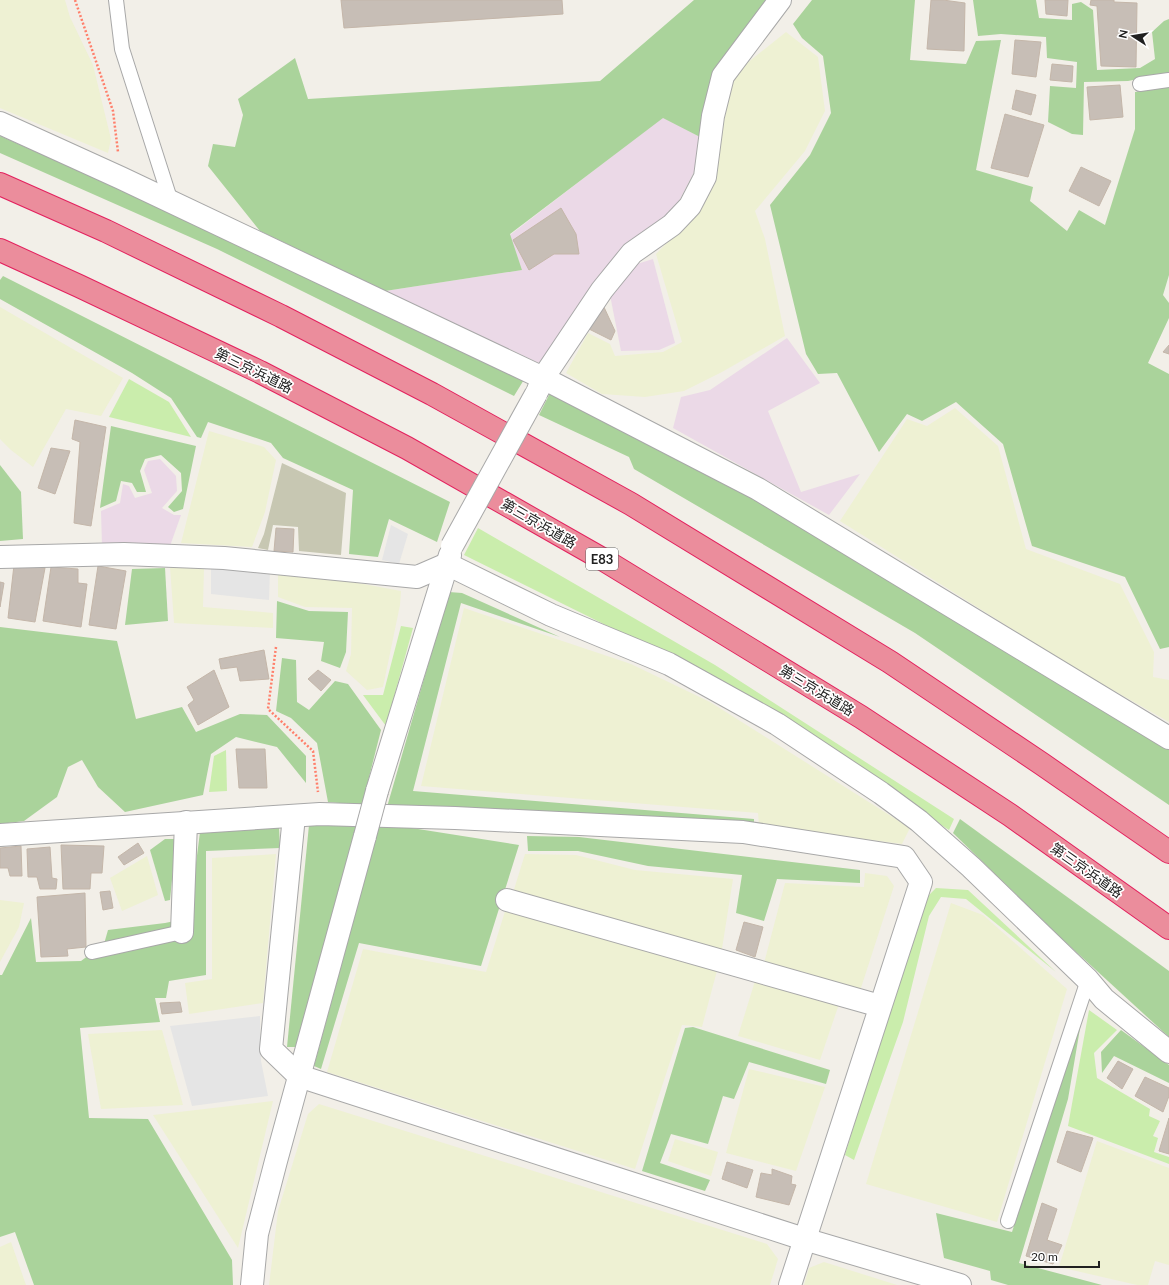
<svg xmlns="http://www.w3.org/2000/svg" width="1169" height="1285" viewBox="0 0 1169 1285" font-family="Lato,'Noto Sans JP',sans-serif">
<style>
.industrial{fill:#ebd9e7}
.construction{fill:#c7c7b2}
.farmland{fill:#eef1d3}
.grass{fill:#caedac}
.forest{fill:#aad39b}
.parking{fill:#e5e5e5}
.building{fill:#c7beb6;stroke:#c4b6a9}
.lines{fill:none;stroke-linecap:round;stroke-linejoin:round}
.service-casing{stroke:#a8a8a8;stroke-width:16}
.minor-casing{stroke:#a8a8a8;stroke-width:24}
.motorway-casing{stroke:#e3215e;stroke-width:24}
.path{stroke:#ff7f6b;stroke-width:2.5;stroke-dasharray:2 2;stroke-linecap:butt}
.service{stroke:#fff;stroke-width:14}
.minor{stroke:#fff;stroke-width:22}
.motorway{stroke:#eb8d9c;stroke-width:22}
.minor-bridge-casing{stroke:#a8a8a8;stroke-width:24;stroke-linecap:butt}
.minor-bridge{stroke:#fff;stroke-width:22}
.labels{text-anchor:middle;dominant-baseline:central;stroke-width:3.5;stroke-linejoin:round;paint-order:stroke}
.shield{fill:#fff;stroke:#646464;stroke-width:1}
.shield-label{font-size:13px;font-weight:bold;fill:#212121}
.street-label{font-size:14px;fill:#212121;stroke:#fff}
</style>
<rect width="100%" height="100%" fill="#f2efe8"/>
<g class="industrial">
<path d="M663 117 700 137 694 172 677 205 657 225 620 250 539 363 385 291 522 270 510 235Z"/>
<path d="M653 259 675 343 659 350 621 351 610 295 637 264Z"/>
<path d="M787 338 820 383 768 411 801 492 860 474 829 515 673 428 681 397 710 390Z"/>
<path d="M160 459 176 476 177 491 162 508 174 515H181L170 546H102L101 511 120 503 123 484 129 486 135 498 152 493 144 470 148 461Z"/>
</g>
<path class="construction" d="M282 463 346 493 341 555 299 551 298 527 273 525 268 550 258 548 264 534Z"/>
<g class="farmland">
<path d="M0 0H65L70 17 93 65 111 139 108 153 0 108Z"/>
<path d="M786 32 818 57 825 111 805 151 755 211 765 239 785 336 722 372 684 391 645 397 602 394 566 373 588 333 610 344 615 356 663 352 682 342 656 254 701 208 715 183 729 85 736 72Z"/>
<path d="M0 307 123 378 101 416 66 409 33 467 11 450 0 439Z"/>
<path d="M955 408 998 446 1026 549 1120 584 1154 652 1153 677 1169 680V722L1074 668 840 521 907 419 927 426Z"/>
<path d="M209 431 264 447 276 460 265 512 252 547 181 543Z"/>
<path d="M170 567 204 568 203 607 273 613V628L174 623Z"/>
<path d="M278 571 326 577 401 591 400 605 383 687 367 690 346 671 351 654 352 608 305 607 278 597Z"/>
<path d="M464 608 631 664 710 702 910 828 902 844 759 825 758 813 421 786Z"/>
<path d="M276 854 263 1003 189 1014 185 983 212 979V858Z"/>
<path d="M525 854 576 855 635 870 733 879 721 955 512 896Z"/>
<path d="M147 856 158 895 122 911 110 878Z"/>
<path d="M865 873 887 876 894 886 859 994 763 967 785 883 864 887Z"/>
<path d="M0 900 24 903 19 927 0 962Z"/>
<path d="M951 903 983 915 1067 989 997 1222 866 1184Z"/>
<path d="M507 905 718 967 702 1027 682 1025 635 1169 327 1072 363 949 486 972Z"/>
<path d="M755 981 839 1004 820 1060 738 1036Z"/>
<path d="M162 1030 183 1105 101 1109 88 1034Z"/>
<path d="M749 1069 825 1087 796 1171 726 1153Z"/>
<path d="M273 1101 238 1248 153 1115Z"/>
<path d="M319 1104 767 1244 778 1259 770 1285H269L278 1211 308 1114Z"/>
<path d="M675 1139 718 1152 711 1176 668 1161Z"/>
<path d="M1097 1141 1169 1168V1265L1155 1261 1148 1285H1137L1059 1267Z"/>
<path d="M11 1242 26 1285H0V1247Z"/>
<path d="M824 1262 897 1285H804L809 1268Z"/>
</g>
<g class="grass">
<path d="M129 379 169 402 191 437 109 417Z"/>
<path d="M478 528 715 665 954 819 949 830 727 685 464 555Z"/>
<path d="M401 626 413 628 386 726 363 695H383Z"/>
<path d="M226 750 227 791 209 792 214 756Z"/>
<path d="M936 888 968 890 1056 972 966 899 941 897 929 916 903 1022 854 1160 845 1155 922 902Z"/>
<path d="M1089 1010 1117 1030 1094 1053 1097 1078 1150 1109 1149 1116 1160 1121 1153 1136 1158 1138 1154 1152 1169 1157V1164L1068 1126Z"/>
</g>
<g class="forest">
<path d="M694 0H766L716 67 700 137 663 118 510 234 522 270 385 291 260 231 208 166 213 144 235 147 243 115 238 99 295 58 308 99 600 81Z"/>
<path d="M812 0H915L910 60 966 64 976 41 1001 40 976 170 1033 187 1030 201 1067 231 1079 210 1105 225 1135 129V92L1169 87V275L1163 295 1169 303V318L1148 363 1169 374V647L1160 649 1125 577 1032 546 1003 444 956 402 922 421 907 414 879 452 837 373 818 374 806 354 770 205 810 155 831 113 823 56 802 38 793 24Z"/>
<path d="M973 0H1036L1039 18 1072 20V4L1081 2 1093 10 1097 70 1140 68 1155 59 1152 32 1164 21 1169 19V73L1128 81 1084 82 1083 135 1072 134 1048 122 1050 86 1076 88 1077 62 1047 58 1046 37 1001 34 978 36Z"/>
<path d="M0 136 217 231 525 378 514 396 217 249 0 153Z"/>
<path d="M3 276 450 502 437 542 389 519 378 557 349 554 353 490 283 458 271 443 208 422 201 438 197 437 171 398 132 373 0 299V280Z"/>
<path d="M551 391 754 493 1169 746V805L915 633 634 469 629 457 539 415Z"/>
<path d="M111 426 196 446 183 509 174 512 168 507 182 491 181 473 161 455 145 459 140 471 146 492H137L132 483 121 481 116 501 100 508Z"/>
<path d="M0 465 21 492 23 539 0 541Z"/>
<path d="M165 568 168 621 125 625 132 569Z"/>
<path d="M449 592 462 593 560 637 461 603 413 791 754 819V828L387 807Z"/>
<path d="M277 601 309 611 348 612 346 652 340 668 321 661 324 642 276 638Z"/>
<path d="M0 627 117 641 136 719 182 707 196 732 240 714 267 715 306 756V783L277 747 236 737 211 754 203 795 125 812 98 787 82 760 68 767 57 797 24 821 0 824Z"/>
<path d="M282 658 296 660 297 702 309 710 335 681 348 684 381 730 362 805 328 802 317 743 291 718 276 711Z"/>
<path d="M360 819 296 1047H287L309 825Z"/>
<path d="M960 819 1169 971V1037L1061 938 953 833Z"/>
<path d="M380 823 519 845 481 966 359 943 321 1069 314 1066Z"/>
<path d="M279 827 280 848 206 851V975L169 981 166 998H155L160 1022 80 1028 89 1118 148 1119 232 1260 233 1285H34L15 1232 0 1237V975H2L31 918 36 962 81 961 104 944 108 930 165 923 189 918 200 832Z"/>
<path d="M527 836 579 837 860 870V883L777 879 764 921 736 913 742 875 648 866 578 851H528Z"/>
<path d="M165 839H176L170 900 165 901 150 850Z"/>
<path d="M1084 1005 1068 1099 1019 1263 1102 1285H1008L991 1280 990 1271 944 1258 936 1213 1012 1232Z"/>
<path d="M693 1027 830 1070 826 1084 749 1062 734 1099 723 1096 708 1144 671 1134 660 1163 710 1180 705 1191 642 1171 685 1028Z"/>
<path d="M1121 1030 1169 1065V1083L1114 1056 1102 1073 1101 1052Z"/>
</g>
<g class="parking">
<path d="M391 525 408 534 399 564 382 560Z"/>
<path d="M211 566 270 570 269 600 211 594Z"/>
<path d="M260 1016 261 1061 268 1096 192 1106 170 1026Z"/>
</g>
<g class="building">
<path d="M341 0H562L563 14 344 28Z"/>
<path d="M931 0H943L965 3 964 51 927 49Z"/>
<path d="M1045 0H1068L1067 16 1046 14Z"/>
<path d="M1091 0H1114V2L1137 3 1136 67 1101 66 1097 6 1090 5Z"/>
<path d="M1015 40 1041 42 1036 77 1012 74Z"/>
<path d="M1052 64 1073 66 1072 82 1050 80Z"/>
<path d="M1120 85 1123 117 1090 120 1087 87Z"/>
<path d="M1016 90 1036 95 1031 115 1012 109Z"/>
<path d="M1005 114 1044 125 1028 177 991 168Z"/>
<path d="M1081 167 1111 181 1099 206 1069 191Z"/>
<path d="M561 208 576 234 579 254H554L529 270 513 240Z"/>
<path d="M603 305 615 331 611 340 587 328Z"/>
<path d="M1169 345V354L1163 352Z"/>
<path d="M75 420 106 427 91 526 74 523 80 442 72 439Z"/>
<path d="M51 448 70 451 55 494 38 488Z"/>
<path d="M276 528 294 529 293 552 274 551Z"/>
<path d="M14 565 45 568 35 622 8 618Z"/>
<path d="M98 566 126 571 116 629 89 625Z"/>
<path d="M51 567 78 569V583L87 584 81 627 43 621Z"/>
<path d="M0 582 4 583 0 607Z"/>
<path d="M264 650 269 679 240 681 237 667 221 669 219 659Z"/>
<path d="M214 670 229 707 198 725 188 705 194 700 187 687Z"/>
<path d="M318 670 331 680 321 691 308 679Z"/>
<path d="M236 749H265L267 788H239Z"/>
<path d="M138 843 144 853 124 865 118 857Z"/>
<path d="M61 845 104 846 102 873H91L90 889H63Z"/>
<path d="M21 846 22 876H10L8 868H0V848Z"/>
<path d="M50 847 52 878 57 879 56 889H40L37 877H28L27 849Z"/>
<path d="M110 891 113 908 103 910 100 892Z"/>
<path d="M85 893 86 947 67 949 68 956 41 957 37 897Z"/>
<path d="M744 922 763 927 755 957 736 950Z"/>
<path d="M180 1002 182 1012 162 1014 160 1003Z"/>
<path d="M1118 1061 1133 1069 1122 1089 1107 1078Z"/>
<path d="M1145 1077 1169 1088V1096L1163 1112 1135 1096Z"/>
<path d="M1169 1118V1154L1159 1151Z"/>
<path d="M1067 1131 1093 1138 1081 1172 1057 1162Z"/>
<path d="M727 1162 753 1170 747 1188 722 1179Z"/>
<path d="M772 1169 792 1176 791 1184 796 1185 789 1205 756 1197 761 1173 772 1175Z"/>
<path d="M1042 1203 1057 1209 1047 1240 1062 1245 1053 1264 1026 1256Z"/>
</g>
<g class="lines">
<defs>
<g id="service">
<path d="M116 0 122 49 171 202"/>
<path d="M1140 84 1169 80"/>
<path d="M92 952 182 932"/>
<path d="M1008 1221 1088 980"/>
</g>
<g id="minor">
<path d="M0 123 121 178 543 378 758 489 1169 738"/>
<path d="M538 390 543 378 602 290 632 253 672 225 690 206 705 177 713 116 723 76 780 0"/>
<path d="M0 557 124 554 224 558 417 577 447 564 551 615 669 664 777 724 881 793 919 821 971 867 1088 980 1104 999 1169 1052"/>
<path d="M377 791 450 555"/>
<path d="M294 816 271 1049 299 1076 804 1239 960 1285"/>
<path d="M0 835 320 814 455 818 743 832 904 857 921 882 790 1285"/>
<path d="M507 900 880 1006"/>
<path d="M182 932 186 822"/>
<path d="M252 1285 257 1234 276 1161 365 836"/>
</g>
<g id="motorway">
<path d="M0 184 106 231 281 316 432 394 631 504 890 662 1042 764 1169 852"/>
<path d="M0 250 79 286 260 372 407 448 604 560 861 717 1010 815 1169 928"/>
</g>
</defs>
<use href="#service" class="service-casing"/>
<use href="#minor" class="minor-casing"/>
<use href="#motorway" class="motorway-casing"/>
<g class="path">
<path d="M75 0 113 111 118 152"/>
<path d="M276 647 268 709 313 751 318 792"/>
</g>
<use href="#service" class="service"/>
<use href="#minor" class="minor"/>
<use href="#motorway" class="motorway"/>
<defs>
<g id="minor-bridge">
<path d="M452 546 536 394"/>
<path d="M365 836 377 791"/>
</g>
</defs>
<use href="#minor-bridge" class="minor-bridge-casing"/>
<use href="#minor-bridge" class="minor-bridge"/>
</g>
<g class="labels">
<rect class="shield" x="586" y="548" width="32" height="22" rx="3"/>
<g class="shield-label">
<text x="602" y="559">E83</text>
</g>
<g class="street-label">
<text transform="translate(254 370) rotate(26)">第三京浜道路</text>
<text transform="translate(539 523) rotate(30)">第三京浜道路</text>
<text transform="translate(817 690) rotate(31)">第三京浜道路</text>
<text transform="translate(1087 870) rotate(35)">第三京浜道路</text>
</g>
</g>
<g transform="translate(1133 36) rotate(282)" stroke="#ffffff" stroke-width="3" paint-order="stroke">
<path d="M0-3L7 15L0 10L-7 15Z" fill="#212121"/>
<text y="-6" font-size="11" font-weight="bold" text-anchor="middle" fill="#212121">N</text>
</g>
<path d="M1025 1261v6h74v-6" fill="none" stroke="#212121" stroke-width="2"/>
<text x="1031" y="1261" font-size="12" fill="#212121" stroke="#ffffff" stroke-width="3" paint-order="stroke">20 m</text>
</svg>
